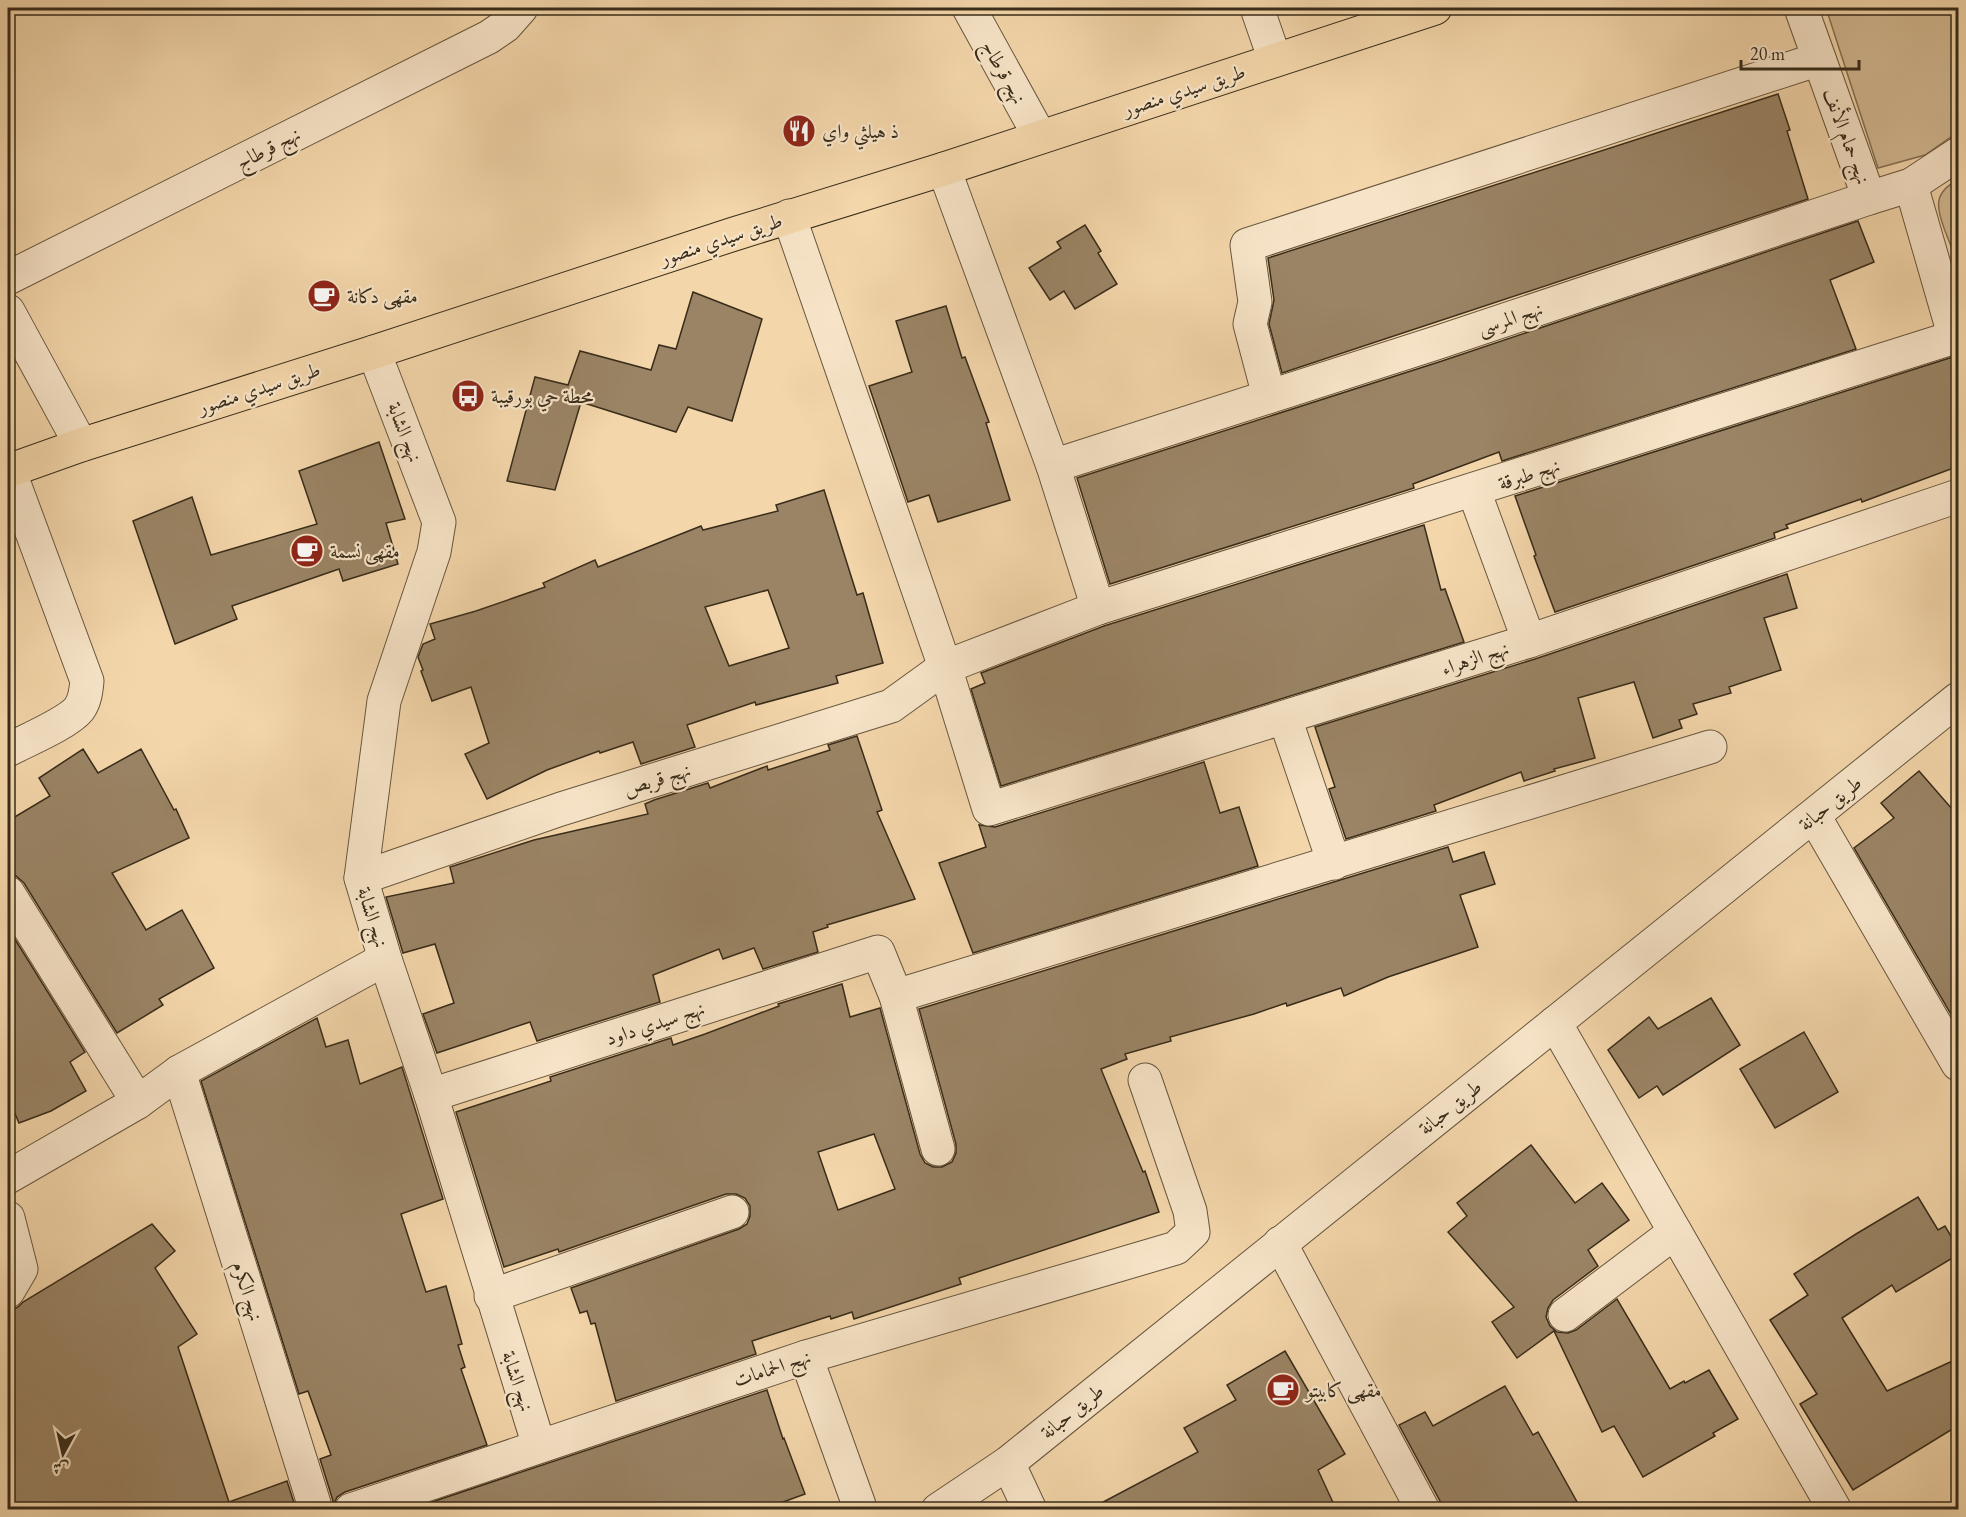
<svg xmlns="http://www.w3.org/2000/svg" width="1966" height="1517" viewBox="0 0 1966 1517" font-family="'EB Garamond',Amiri,serif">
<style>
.green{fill:#d3b992;stroke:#867256;stroke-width:1.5}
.building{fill:#9a8465;stroke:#392c1a;stroke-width:1.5;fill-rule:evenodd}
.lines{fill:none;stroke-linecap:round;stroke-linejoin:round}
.minor-casing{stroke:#68563e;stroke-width:35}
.major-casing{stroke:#392c1a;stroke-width:35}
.minor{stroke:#f7e4c8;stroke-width:33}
.major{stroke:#f3d6aa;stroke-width:33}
.labels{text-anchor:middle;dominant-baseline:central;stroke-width:4.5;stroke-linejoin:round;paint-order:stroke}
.street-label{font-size:20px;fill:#392c1a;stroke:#f7e4c8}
.poi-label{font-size:20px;fill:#392c1a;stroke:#f7e4c8;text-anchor:start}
</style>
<rect width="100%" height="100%" fill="#f3d6aa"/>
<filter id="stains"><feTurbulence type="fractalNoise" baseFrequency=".00333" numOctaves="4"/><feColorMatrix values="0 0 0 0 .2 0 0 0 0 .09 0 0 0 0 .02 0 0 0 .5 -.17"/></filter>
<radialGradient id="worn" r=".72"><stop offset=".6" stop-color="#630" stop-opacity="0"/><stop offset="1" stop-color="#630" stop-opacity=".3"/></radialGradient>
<g class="green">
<path d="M1826 8H1958V132L1925 155 1878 168Z"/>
<path d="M1958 180V266C1954 254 1950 243 1945 231 1937 208 1932 193 1958 180Z"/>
</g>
<g class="building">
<path d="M1778 94 1790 130 1787 131 1808 199 1282 373 1269 324 1274 300 1268 258Z"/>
<path d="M1858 221 1874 262 1830 280 1856 349 1502 461 1499 452 1413 484 1414 488 1110 584 1077 478 1442 361Z"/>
<path d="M1085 225 1101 251 1098 253 1117 284 1075 309 1064 291 1050 300 1029 268 1061 248 1057 242Z"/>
<path d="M693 292 762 319 732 421 688 407 676 432 581 402 555 490 507 481 535 377 568 385 580 351 651 370 659 345 676 349Z"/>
<path d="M946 306 962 358 965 357 989 422 986 423 1010 500 938 522 929 495 908 502 869 386 912 372 896 321Z"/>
<path d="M1956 356 1959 363V466L1862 502 1861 499 1786 525 1788 528 1774 533 1775 538 1555 612 1534 556 1536 555 1515 496Z"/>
<path d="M379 442 405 519 386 523 398 564 343 581 339 569 232 606 237 619 175 644 133 521 192 497 211 555 317 524 299 471Z"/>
<path d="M824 490 857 595 863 593 883 663 836 676 838 683 756 705 755 702 687 725 695 747 641 764 633 742 600 753 599 751 547 770 487 799 465 754 489 743 471 687 432 701 421 671 423 670 418 657 423 644 435 639 430 624 476 611 545 587 543 583 595 560 598 567 701 526 703 530 778 511 776 505ZM768 590 789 648 729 666 705 607Z"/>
<path d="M1424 525 1441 590 1445 589 1464 642 1001 786 971 689 985 683 981 673 1104 626Z"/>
<path d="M1787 574 1797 608 1764 618 1781 670 1729 687 1731 693 1693 704 1697 714 1679 720 1682 728 1653 738 1634 682 1578 698 1595 758 1554 769 1555 771 1524 781 1521 772 1434 805 1436 811 1346 839 1329 789 1335 787 1315 727 1535 659Z"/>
<path d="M857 736 882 810 877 812 915 899 827 925 828 927 813 932 818 952 763 969 754 948 723 959 719 949 653 975 660 1002 537 1041 530 1022 437 1053 423 1014 454 1003 435 944 403 953 386 897 454 883 450 867 534 840 648 814 645 804 654 800 708 783 710 788 767 766 768 770 830 750 828 745Z"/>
<path d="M83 749 98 773 141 749 174 810 176 809 189 838 112 873 146 930 182 910 214 968 159 999 163 1005 117 1033 24 883 16 876 8 874V821L50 796 39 778Z"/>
<path d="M1204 762 1220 813 1239 807 1258 866 973 953 939 863 986 847 979 825 995 827Z"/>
<path d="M1919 771 1959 817V1028L1854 848 1894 818 1881 803Z"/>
<path d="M1448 847 1453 862 1484 852 1495 884 1460 895 1478 947 1388 977 1344 996 1341 988 1287 1006 1286 1003 1254 1014 1170 1037 1171 1041 1125 1054 1127 1059 1101 1069 1143 1172 1145 1171 1159 1212 959 1278 961 1284 854 1319 852 1312 831 1319 830 1316 752 1341 756 1354 616 1401 595 1323 591 1324 587 1311 580 1313 571 1288 739 1229 747 1224 750 1216V1206L745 1198 736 1194H726L559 1252 558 1249 504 1267 456 1112 551 1081 550 1077 671 1038 673 1045 705 1034 779 1006 778 1004 842 984 850 1017 880 1008 920 1154 925 1163 933 1167H942L952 1162 956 1153V1144L919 1009ZM874 1134 895 1189 838 1210 818 1152Z"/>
<path d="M8 928 85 1052 70 1062 86 1091 51 1111 19 1123 8 1097Z"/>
<path d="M1711 998 1740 1045 1663 1095 1657 1086 1639 1098 1608 1050 1649 1017 1658 1029Z"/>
<path d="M317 1018 326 1047 348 1040 360 1084 402 1067 443 1199 401 1214 426 1292 446 1286 462 1344 458 1345 465 1367 461 1369 487 1445 345 1492 337 1497 334 1504 320 1459 331 1455 308 1391 299 1394 201 1081Z"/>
<path d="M1804 1032 1838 1092 1775 1128 1740 1069Z"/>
<path d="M1531 1145 1575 1203 1602 1183 1629 1220 1588 1250 1598 1266 1553 1300 1548 1308 1546 1317 1550 1326 1557 1332 1568 1333 1576 1330 1617 1299 1670 1389 1684 1381 1685 1383 1709 1370 1738 1419 1713 1433 1715 1436 1643 1477 1614 1426 1602 1432 1554 1331 1517 1358 1492 1322 1514 1307 1448 1232 1467 1216 1457 1203Z"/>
<path d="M1918 1197 1938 1230 1945 1226 1959 1250V1254L1896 1292 1892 1285 1842 1318 1887 1391 1959 1358V1425L1853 1490 1800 1404 1817 1394 1770 1320 1808 1295 1794 1274 1856 1234Z"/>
<path d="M152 1224 175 1251 155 1268 197 1334 178 1347 229 1502 287 1481 296 1509H8V1311L18 1307 23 1302Z"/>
<path d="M1285 1351 1345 1454 1318 1470 1336 1509H1090L1198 1452 1184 1428 1236 1400 1227 1385Z"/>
<path d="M1505 1386 1533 1435 1538 1432 1581 1509H1442L1440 1501 1399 1425 1425 1412 1433 1426Z"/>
<path d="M767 1390 783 1439 784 1438 805 1494 764 1509H411Z"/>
</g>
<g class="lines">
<defs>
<g id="minor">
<path d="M969 8 1040 137"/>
<path d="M1257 8 1275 60"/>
<path d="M1801 8 1869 198"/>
<path d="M944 169 1053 466 1098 608"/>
<path d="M1911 185 1955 338"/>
<path d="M789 216 945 667 989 809 1529 641 1958 496"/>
<path d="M8 278 489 37 505 26 521 8"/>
<path d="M8 311 81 445"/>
<path d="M374 352 439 522 434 552 384 701 361 878 385 959 431 1095 539 1446"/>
<path d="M1269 396 1250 324 1255 302 1247 245 1819 59"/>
<path d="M1053 466 1436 343 1869 198 1911 185 1958 154"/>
<path d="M1474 491 1529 641"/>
<path d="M1285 718 1334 863"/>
<path d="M8 750C25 741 68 723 79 709 85 701 86 691 87 681L9 470"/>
<path d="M1814 816 1958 1064"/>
<path d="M361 878 561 809 891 706 945 667 1098 608 1958 336"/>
<path d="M8 893 138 1102"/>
<path d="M896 996 1710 747"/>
<path d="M1555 1023 1835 1510"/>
<path d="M179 1072 316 1510"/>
<path d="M431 1095 878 952 896 996 938 1149"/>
<path d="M8 1177 138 1102 179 1072 385 959"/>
<path d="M8 1218 21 1269 8 1291"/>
<path d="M1280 1243 1423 1510"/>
<path d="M491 1296 732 1212"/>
<path d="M1565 1315 1675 1232"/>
<path d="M806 1357 859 1505"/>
<path d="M1008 1463 1030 1510"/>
<path d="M351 1510 806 1357 1176 1248 1193 1232 1190 1211 1145 1080"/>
<path d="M938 1510 1008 1463 1958 699"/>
</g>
<path id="major" d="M8 471 81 445 374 352 734 234 944 169 1435 8"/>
</defs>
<use href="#minor" class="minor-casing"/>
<use href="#major" class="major-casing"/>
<use href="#minor" class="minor"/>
<use href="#major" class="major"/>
</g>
<defs>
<symbol id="restaurant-disc" viewBox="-11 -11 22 22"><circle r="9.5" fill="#8f2418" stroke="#f7e4c8"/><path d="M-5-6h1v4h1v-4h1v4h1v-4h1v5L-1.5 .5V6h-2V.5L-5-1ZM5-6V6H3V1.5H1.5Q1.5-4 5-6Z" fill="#fff"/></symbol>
<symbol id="cafe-disc" viewBox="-11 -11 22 22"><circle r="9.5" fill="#8f2418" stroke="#f7e4c8"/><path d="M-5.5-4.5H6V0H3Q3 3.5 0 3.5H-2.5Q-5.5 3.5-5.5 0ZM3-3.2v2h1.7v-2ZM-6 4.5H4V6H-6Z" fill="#fff"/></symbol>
<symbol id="bus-disc" viewBox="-11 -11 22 22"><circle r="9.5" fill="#8f2418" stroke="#f7e4c8"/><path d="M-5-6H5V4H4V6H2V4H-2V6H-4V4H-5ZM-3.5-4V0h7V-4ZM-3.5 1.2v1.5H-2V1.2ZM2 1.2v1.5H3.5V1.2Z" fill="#fff"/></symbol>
</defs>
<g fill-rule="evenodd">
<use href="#restaurant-disc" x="780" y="112" width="38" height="38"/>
<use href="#cafe-disc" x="305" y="277" width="38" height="38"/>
<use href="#bus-disc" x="449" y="377" width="38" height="38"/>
<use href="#cafe-disc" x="288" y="532" width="38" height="38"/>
<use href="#cafe-disc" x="1264" y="1371" width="38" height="38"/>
</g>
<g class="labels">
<g class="street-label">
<text transform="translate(1004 72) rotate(61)">نهج قرطاج</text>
<text transform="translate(1184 90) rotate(-18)">طريق سيدي منصور</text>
<text transform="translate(1847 136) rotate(70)">نهج حمام الأنف</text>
<text transform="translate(268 148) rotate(-27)">نهج قرطاج</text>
<text transform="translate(721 239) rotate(-18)">طريق سيدي منصور</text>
<text transform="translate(1510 318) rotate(-18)">نهج المرسى</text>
<text transform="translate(259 388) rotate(-18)">طريق سيدي منصور</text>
<text transform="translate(405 432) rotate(69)">نهج الشابة</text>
<text transform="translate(1529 474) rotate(-18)">نهج طبرقة</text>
<text transform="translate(1475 658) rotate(-18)">نهج الزهراء</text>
<text transform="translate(657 779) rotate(-17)">نهج قربص</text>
<text transform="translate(1830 803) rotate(-39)">طريق حبانة</text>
<text transform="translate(373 917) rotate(73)">نهج الشابة</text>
<text transform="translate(655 1023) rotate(-18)">نهج سيدي داود</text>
<text transform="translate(1450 1107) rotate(-39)">طريق حبانة</text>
<text transform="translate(248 1291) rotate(73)">نهج الكرم</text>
<text transform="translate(772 1368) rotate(-18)">نهج الحمامات</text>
<text transform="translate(518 1381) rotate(72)">نهج الشابة</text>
<text transform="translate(1072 1411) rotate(-39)">طريق حبانة</text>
</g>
<g class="poi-label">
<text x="822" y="131">ذ هيلثي واي</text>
<text x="347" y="296">مقهى دكانة</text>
<text x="491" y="396">محطة حي بورقيبة</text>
<text x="330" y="551">مقهى نسمة</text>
<text x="1306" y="1390">مقهى كابيتو</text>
</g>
</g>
<rect width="1966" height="1517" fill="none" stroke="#f3d6aa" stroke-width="30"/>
<rect x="9" y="9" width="1948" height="1499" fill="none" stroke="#392c1a" stroke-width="3"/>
<rect x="15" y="15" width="1936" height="1487" fill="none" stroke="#392c1a" stroke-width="1.5"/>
<g transform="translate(63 1454) rotate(188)" stroke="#f7e4c8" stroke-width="4.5" paint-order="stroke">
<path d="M0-4.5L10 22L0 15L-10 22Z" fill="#392c1a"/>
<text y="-9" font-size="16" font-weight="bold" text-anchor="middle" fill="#392c1a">ش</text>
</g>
<path d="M1741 60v9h118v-9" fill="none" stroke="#392c1a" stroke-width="3"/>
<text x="1750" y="60" font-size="18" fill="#392c1a" stroke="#f7e4c8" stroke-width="4.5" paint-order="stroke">20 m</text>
<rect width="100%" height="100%" filter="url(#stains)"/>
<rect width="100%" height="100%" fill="url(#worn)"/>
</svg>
